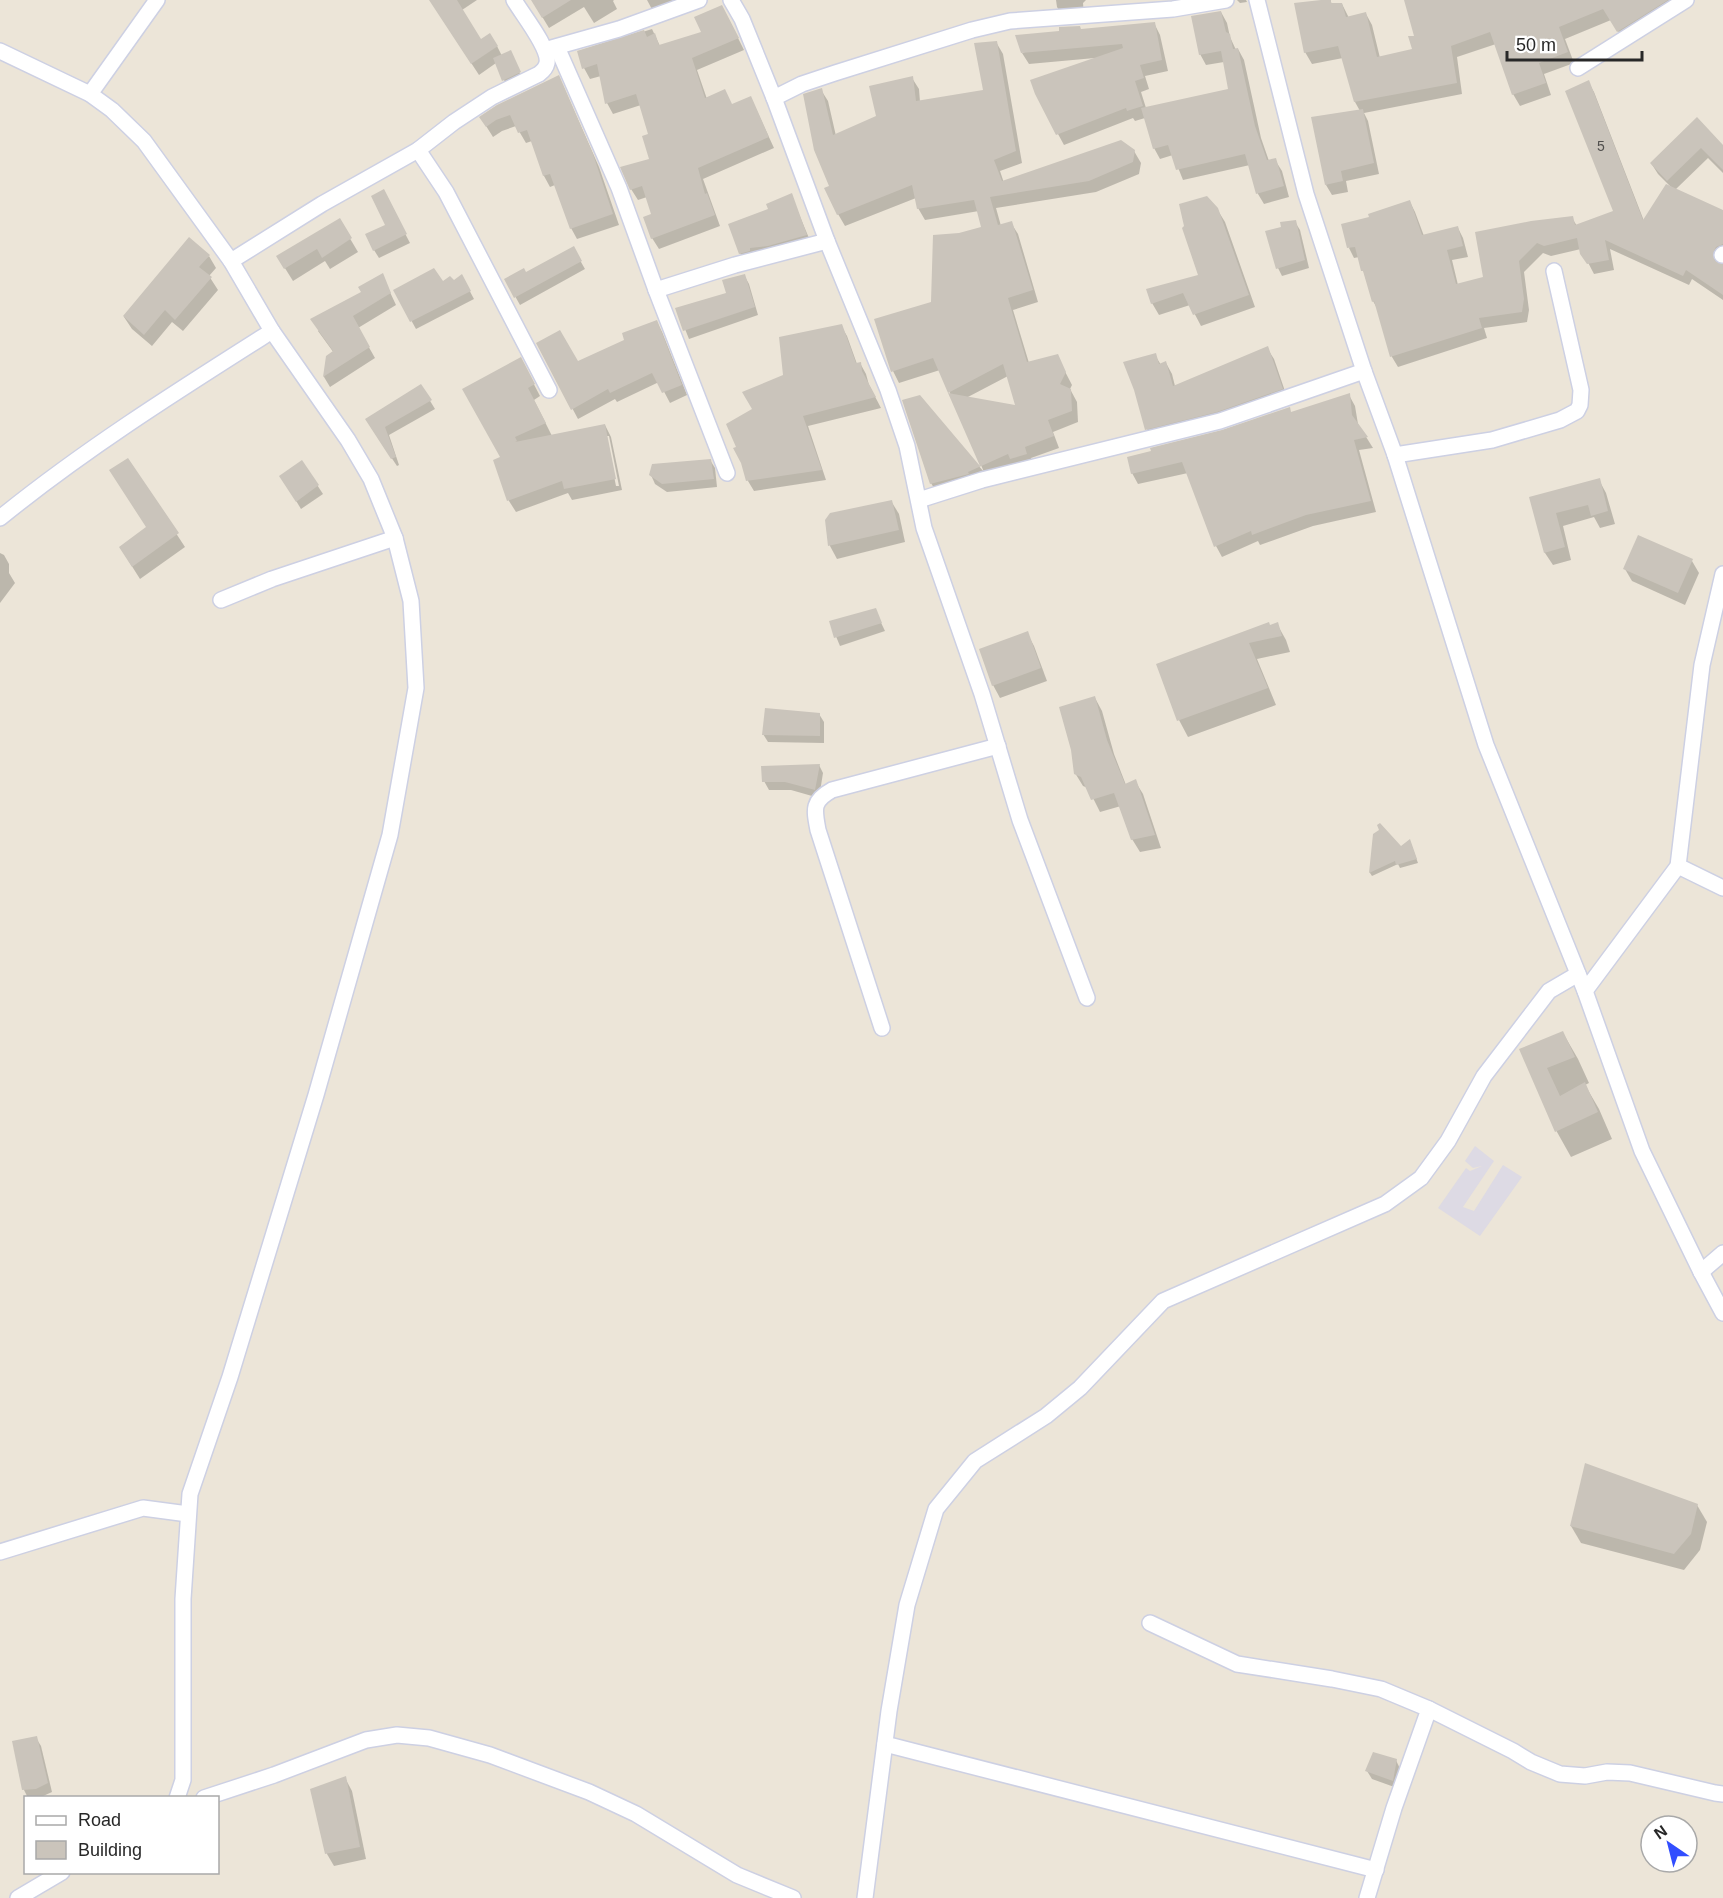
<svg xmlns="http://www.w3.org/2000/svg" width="1723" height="1898" viewBox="0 0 1723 1898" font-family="Arial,sans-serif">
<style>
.industrial{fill:#dddae4}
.shadow{fill:#0003;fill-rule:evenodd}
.building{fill:#cac4bb}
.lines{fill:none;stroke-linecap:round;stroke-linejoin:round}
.minor-casing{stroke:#cdd0e3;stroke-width:18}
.minor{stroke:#fff;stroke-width:15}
.labels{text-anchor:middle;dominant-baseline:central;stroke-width:6;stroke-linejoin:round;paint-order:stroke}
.number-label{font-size:14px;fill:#504f4d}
</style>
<rect width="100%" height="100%" fill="#ece5d8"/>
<path class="industrial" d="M1475 1146 1494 1161 1463 1207 1474 1211 1503 1165 1522 1177 1480 1236 1438 1208 1466 1168 1470 1171 1482 1166 1473 1168 1465 1161Z"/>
<g class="shadow">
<path d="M430 0H477L462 10 481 41 497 46 502 56H512L521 76 506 84 496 63 479 75Z"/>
<path d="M532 0H614L613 1 617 9 594 23 584 7 549 28Z"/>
<path d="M647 0H684L655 15Z"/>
<path d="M1056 0H1086L1083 3 1084 15 1063 16 1057 7Z"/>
<path d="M1237 0H1246L1247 2 1240 3Z"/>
<path d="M1330 0 1332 4H1342L1349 18 1366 14 1372 25 1380 58 1414 50 1416 38 1405 0H1680L1625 42 1611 20 1565 39 1574 63 1544 74 1551 95 1520 106 1513 94 1496 44 1457 57 1462 94 1364 113 1368 121 1379 174 1346 181 1348 192 1332 195 1326 185 1360 111 1355 102 1343 58 1312 64 1305 52Z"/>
<path d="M1221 12 1227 23 1230 37 1236 50 1238 49 1244 60 1261 138 1269 161 1275 160 1282 171 1289 197 1264 204 1258 194 1250 165 1183 180 1173 155 1160 159 1154 148 1145 118 1135 121 1133 118 1064 145 1058 134 1095 58 1029 64 1022 53 1082 30 1154 23 1160 35 1168 71 1145 76 1149 89 1141 92 1146 108 1230 90 1224 62 1206 65 1200 54Z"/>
<path d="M728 18 744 50 697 70 707 99 733 106 751 98 774 148 703 179 720 226 659 249 652 238 653 215 647 197 638 200 631 189 651 160 649 135 641 105 613 114 607 103 601 76 590 79 584 68 579 52 652 29 660 46 703 33Z"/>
<path d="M996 42 1003 54 1022 163 1000 171 1004 183 1134 151 1141 163 1139 174 1096 192 996 208 1001 226 1011 223 1018 234 1038 302 1013 310 1029 363 1057 356 1072 385 1070 389 1077 402 1078 422 1053 432 1059 448 1031 458 1033 465 938 495 931 483 920 397 984 472 940 370 899 383 893 371 933 303 960 235 983 228 979 211 925 220 918 208 916 198 845 226 838 214 831 186 821 90 828 101 836 136 878 117 912 78 919 89 920 102 984 91ZM1008 376 1018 407 966 398Z"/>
<path d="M1588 82 1594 92 1644 221 1672 188 1658 174 1651 163 1697 119 1723 147V173L1708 158 1675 190 1723 212V257L1715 267 1723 265V300L1692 279 1689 285 1610 249 1614 270 1594 274 1581 249 1551 256 1543 253 1524 272 1529 310 1527 322 1484 328 1487 338 1398 367 1392 357 1378 310 1373 301 1359 257 1354 258 1349 248 1371 218 1410 202 1415 212 1424 236 1458 228 1463 238 1468 257 1452 260 1458 285 1485 278 1572 218 1577 226 1615 212Z"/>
<path d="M564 88 599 167 619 225 577 239 571 228 555 185 550 187 544 176 532 141 526 143 516 126 502 131 493 137 481 118Z"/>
<path d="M791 195 811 243 745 261 740 253 770 210Z"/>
<path d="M386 197 410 243 379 258 374 250 387 225Z"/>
<path d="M1217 209 1225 222 1255 307 1201 326 1190 305 1159 315 1152 303 1200 276Z"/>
<path d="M339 220 358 252 330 269 325 261 293 281 278 257Z"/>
<path d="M1295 222 1300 230 1309 268 1282 276 1278 268 1283 228Z"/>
<path d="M573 248 585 269 520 305 506 280 526 274Z"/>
<path d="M209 256 216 268 209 276 218 290 183 331 172 322 152 346 132 329 124 317Z"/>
<path d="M382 275 396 305 358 328 375 358 330 387 324 377 327 357 334 353 318 331Z"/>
<path d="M744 275 749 284 758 315 689 339 677 309 728 294Z"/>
<path d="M453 282 466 284 474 299 416 329 395 291Z"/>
<path d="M657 322 662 332 687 395 670 403 659 382 617 402 615 399 578 419 538 344 577 363 626 341Z"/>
<path d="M841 326 847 336 857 364 860 363 866 374 869 385 881 408 808 426 826 480 754 491 748 481 754 410Z"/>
<path d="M1267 348 1274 359 1288 400 1153 440 1147 429 1155 355 1161 365 1166 363 1172 374 1175 386Z"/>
<path d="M527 371 540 396 534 400 552 436 605 425 611 437 622 490 572 500 568 493 516 512 509 501 494 461 502 458ZM606 436H609L619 486H616Z"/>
<path d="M421 386 435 409 389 435 399 465 397 466 371 427Z"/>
<path d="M1349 395 1355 406 1358 424 1373 448 1359 450 1376 512 1313 526 1260 545 1258 541 1222 557 1216 546 1188 473 1138 484 1132 473Z"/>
<path d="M128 460 185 547 140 579 128 560 148 528Z"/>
<path d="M710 460 715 468 717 487 667 492 655 484 651 475Z"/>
<path d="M302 462 323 494 301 509 281 476Z"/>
<path d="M1599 480 1606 493 1615 524 1600 528 1594 517 1563 526 1571 560 1553 565 1545 553 1531 498Z"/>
<path d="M891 501 899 514 905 542 837 559 830 546 826 520Z"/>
<path d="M0 553 4 555 9 564V573L15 583 0 603Z"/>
<path d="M1692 561 1699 573 1685 605 1632 581 1625 569Z"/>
<path d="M875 610 885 631 840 646 830 622Z"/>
<path d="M1277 624 1286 640 1290 652 1257 659 1276 705 1188 737 1179 720 1158 664Z"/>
<path d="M1027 633 1034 646 1047 681 1000 698 993 685Z"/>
<path d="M1095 698 1102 711 1114 754 1126 785 1135 781 1143 794 1161 848 1140 852 1132 839 1121 806 1100 812 1088 788 1083 786 1075 773Z"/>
<path d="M819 714 824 722V743L768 742 763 734Z"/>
<path d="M819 765 823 773 819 798 791 790H769L764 781Z"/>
<path d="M1374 835 1401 848 1411 844 1418 863 1400 868 1398 864 1372 876 1370 873Z"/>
<path d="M1563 1033 1578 1059 1589 1083 1585 1085 1599 1109 1612 1139 1571 1157 1557 1132 1521 1050Z"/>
<path d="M1697 1505 1707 1522 1700 1550 1684 1570 1581 1543 1571 1526Z"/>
<path d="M36 1738 41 1746 52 1792 41 1797 28 1798 24 1790Z"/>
<path d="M1396 1760 1400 1769 1397 1788 1372 1779 1367 1771Z"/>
<path d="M345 1778 352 1791 366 1859 334 1866 327 1854 312 1790Z"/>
</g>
<g class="building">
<path d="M429 0H457L481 39 490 33 498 46 471 64Z"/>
<path d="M531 0H571L542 18Z"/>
<path d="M1321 0H1331V3H1342L1346 17 1366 12 1377 57 1412 49 1408 36H1414L1404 0H1668L1617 32 1603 9 1559 27 1568 52 1539 63 1546 83 1512 95 1490 32 1451 46 1457 83 1354 102 1338 46 1304 53 1294 3Z"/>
<path d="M722 5 739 38 692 58 705 98 725 89 732 104 751 96 769 137 698 168 705 194 707 193 715 215 651 239 643 217 651 214 642 186 630 190 620 167 649 159 642 136 648 134 636 94 605 104 597 64 582 69 577 51 644 30 647 37 655 33 659 45 701 32 694 17Z"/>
<path d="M1221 11 1226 32 1230 34 1233 49 1238 48 1255 126 1267 160 1276 158 1284 186 1256 194 1245 154 1176 170 1168 145 1153 149 1141 108 1228 89 1221 51 1199 55 1191 16Z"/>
<path d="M1155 22 1162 60 1140 65 1144 78 1135 81 1143 106 1127 111 1126 108 1056 135 1035 94 1030 80 1123 48 1122 44 1021 53 1015 35 1059 31V27L1080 26 1081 29Z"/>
<path d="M997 41 1016 151 994 160 1002 181 1121 140 1135 150 1133 162 1089 181 990 197 998 225 1012 221 1033 290 1008 298 1027 362 1058 354 1066 372 1060 384 1071 389 1072 411 1048 420 1054 436 1025 447 1027 454 1010 459 1008 454 968 472 969 474 930 484 902 400 920 395 980 466 948 393 1015 405 1003 364 948 393 933 358 891 372 874 319 931 302 933 235 959 233 981 227 974 200 917 209 912 185 837 215 824 188 829 186 814 150 803 94 822 88 833 135 876 116 869 86 913 76 916 101 983 90 974 43Z"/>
<path d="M511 50 521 72 502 81 493 58Z"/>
<path d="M559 75 593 154 613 214 570 229 550 174 543 176 527 130 518 133 510 115 496 120 486 127 479 117 497 105Z"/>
<path d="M1589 80 1643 220 1666 184 1723 210V244L1716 247 1713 253 1715 261 1723 264V295L1686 270 1683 276 1605 240 1609 260 1587 264 1580 254 1577 238 1544 246 1537 243 1519 261 1524 299 1522 312 1479 318 1482 328 1390 357 1374 301 1372 302 1363 271H1361L1355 247 1347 248 1341 224 1369 217 1368 214 1410 200 1422 235 1458 226 1463 246 1447 250 1456 284 1483 277 1475 232 1531 221 1573 216 1575 225 1613 211 1565 91Z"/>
<path d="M1363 109 1374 163 1341 171 1343 181 1325 185 1311 117Z"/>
<path d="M1697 117 1723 145V170L1701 148 1667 181 1650 163Z"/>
<path d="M384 189 407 234 373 251 365 234 385 225 371 196Z"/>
<path d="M792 193 807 235 768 246 750 248V251L739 254 728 224 768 209 766 204Z"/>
<path d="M1207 196 1218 208 1249 295 1193 315 1183 293 1151 304 1146 289 1198 275 1182 228 1184 226 1179 204Z"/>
<path d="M340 218 352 238 322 258 317 249 284 269 276 256Z"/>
<path d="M1296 220 1305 260 1276 269 1265 231 1281 227 1280 222Z"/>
<path d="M189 237 210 255 199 267 212 277 175 320 165 310 144 335 123 316Z"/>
<path d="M574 246 582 261 514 298 504 279 524 268 526 272Z"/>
<path d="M434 268 443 281 450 276 454 280 462 274 471 291 410 322 393 290Z"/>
<path d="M383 273 391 293 353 316 370 347 323 377 326 356 333 351 310 319 361 292 358 287Z"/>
<path d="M745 274 755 307 683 331 675 308 726 293 722 280Z"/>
<path d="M657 320 682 385 662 393 652 373 610 393 608 389 571 410 536 343 560 330 578 361 624 340 622 333Z"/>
<path d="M842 324 856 363 861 362 862 371 876 397 803 416 822 470 746 481 741 463 733 448 736 447 726 424 752 409 742 392 783 375 779 337Z"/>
<path d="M1268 346 1283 389 1217 412 1145 430 1134 390 1123 362 1156 353 1159 364 1166 361 1173 386Z"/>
<path d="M521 357 535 384 528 388 546 423 515 437 517 441 515 442 605 424 616 479 564 489 562 481 507 501 493 460 500 457 462 389Z"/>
<path d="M421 384 432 400 385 427 396 457 391 459 365 419Z"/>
<path d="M1350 393 1352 415 1368 437 1354 440 1371 501 1306 515 1252 535 1251 531 1214 547 1182 462 1131 474 1127 457 1151 451 1150 448 1222 430 1290 407 1291 412Z"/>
<path d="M128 458 179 533 132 567 119 547 146 527 109 470Z"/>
<path d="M711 459 714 479 662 484 649 475 652 464Z"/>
<path d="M302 460 319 485 296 502 279 476Z"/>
<path d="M1600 478 1608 511 1591 516 1588 505 1556 513 1565 547 1544 553 1529 497Z"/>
<path d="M892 500 899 530 828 546 825 520 830 513Z"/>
<path d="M1638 535 1693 559 1678 593 1623 569Z"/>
<path d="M876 608 882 623 834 638 829 621Z"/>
<path d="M1269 622 1270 625 1278 622 1282 636 1249 643 1268 688 1177 721 1156 664Z"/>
<path d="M1028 631 1041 668 992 686 979 649Z"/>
<path d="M1095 696 1107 740 1125 784 1136 779 1155 835 1131 840 1114 793 1091 800 1081 777 1074 774 1071 750 1059 707Z"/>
<path d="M765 708 820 713V736L762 735Z"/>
<path d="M820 764 815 790 785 782H762L761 766Z"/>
<path d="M1380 823 1401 846 1410 839 1417 859 1396 865 1395 861 1369 873 1373 834 1379 830 1377 825Z"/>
<path d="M1563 1031 1575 1057 1547 1068 1560 1096 1585 1082 1598 1112 1555 1132 1519 1049Z"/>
<path d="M1585 1463 1698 1504 1691 1534 1674 1554 1570 1526Z"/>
<path d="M37 1736 48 1783 36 1789 22 1790 12 1741Z"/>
<path d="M1373 1752 1397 1759 1393 1781 1365 1771Z"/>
<path d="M346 1776 360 1847 325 1854 310 1789Z"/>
</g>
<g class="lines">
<defs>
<g id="minor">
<path d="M731 0 742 19 774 98 827 241 888 390 907 446 924 528 982 694 1020 820 1087 998"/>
<path d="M1257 0 1306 194 1364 371 1395 455 1486 745 1585 991 1642 1151 1701 1272 1723 1313"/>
<path d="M557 47 619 188 656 290 727 473"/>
<path d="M548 49 619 29 699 0"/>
<path d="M0 51 90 94 112 110 144 141 231 261 272 331 348 440 371 479 395 538 411 601 416 688 390 835 316 1095 230 1377 190 1494 183 1599V1780L177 1798"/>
<path d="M1578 68 1686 0"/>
<path d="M90 94 157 0"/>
<path d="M774 98 802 84 835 73 972 30 1010 21 1173 9 1226 0"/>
<path d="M418 150 446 192 549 390"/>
<path d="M1722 255 1723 254"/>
<path d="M231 261 322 204 418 150 454 122 492 97 539 74C543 71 546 68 547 63 550 48 522 14 514 0"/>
<path d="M656 290 735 265 827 241"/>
<path d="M1395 455 1492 440 1560 420 1577 411 1580 405 1581 390 1554 271"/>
<path d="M919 500 982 480 1220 421 1364 371"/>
<path d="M0 518C85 449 179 390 272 331"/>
<path d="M221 600 272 579 395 538"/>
<path d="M1678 866 1723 888"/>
<path d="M1585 991 1678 866 1702 665 1723 574"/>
<path d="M882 1028 818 830C814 809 812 801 832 790L998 746"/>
<path d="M1701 1272 1723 1253"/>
<path d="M0 1552 143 1508 188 1514"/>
<path d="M1150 1623 1237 1664 1332 1679 1381 1689 1429 1709 1394 1808 1367 1898"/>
<path d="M1429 1709 1513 1751 1531 1762 1560 1774 1585 1776 1607 1772 1630 1773 1715 1793 1723 1794"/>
<path d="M885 1744 1376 1870"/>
<path d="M204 1798 274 1775 366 1740 397 1735 429 1738 490 1755 589 1792 636 1814 737 1875 793 1898"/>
<path d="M18 1898 62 1872"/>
<path d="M865 1898 889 1711 907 1605 936 1509 975 1461 1046 1416 1080 1388 1163 1301 1385 1204 1421 1178 1448 1141 1484 1076 1549 991 1578 974"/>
</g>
</defs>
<use href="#minor" class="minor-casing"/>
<use href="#minor" class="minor"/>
</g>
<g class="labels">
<g class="number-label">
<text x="1601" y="146">5</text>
</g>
</g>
<rect x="24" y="1796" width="195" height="78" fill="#ffffff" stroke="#a9a9a9" stroke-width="1.5"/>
<rect x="36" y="1816" width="30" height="9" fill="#ffffff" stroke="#a9a9a9" stroke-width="1.5"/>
<text x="78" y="1826" font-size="18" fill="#282828">Road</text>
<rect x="36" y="1841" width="30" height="18" fill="#cac4bb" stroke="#a9a9a9" stroke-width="1.5"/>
<text x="78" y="1856" font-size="18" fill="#282828">Building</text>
<g transform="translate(1669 1844) rotate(325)"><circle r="28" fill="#ffffff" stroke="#a9a9a9" stroke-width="1.5"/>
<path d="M0-4.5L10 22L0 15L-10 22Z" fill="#324eff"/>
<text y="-9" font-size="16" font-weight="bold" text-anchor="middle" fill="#282828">N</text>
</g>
<path d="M1507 51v9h135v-9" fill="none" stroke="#282828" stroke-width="3"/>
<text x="1516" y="51" font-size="18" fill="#282828" stroke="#ffffff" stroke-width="4.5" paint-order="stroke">50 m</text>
</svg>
